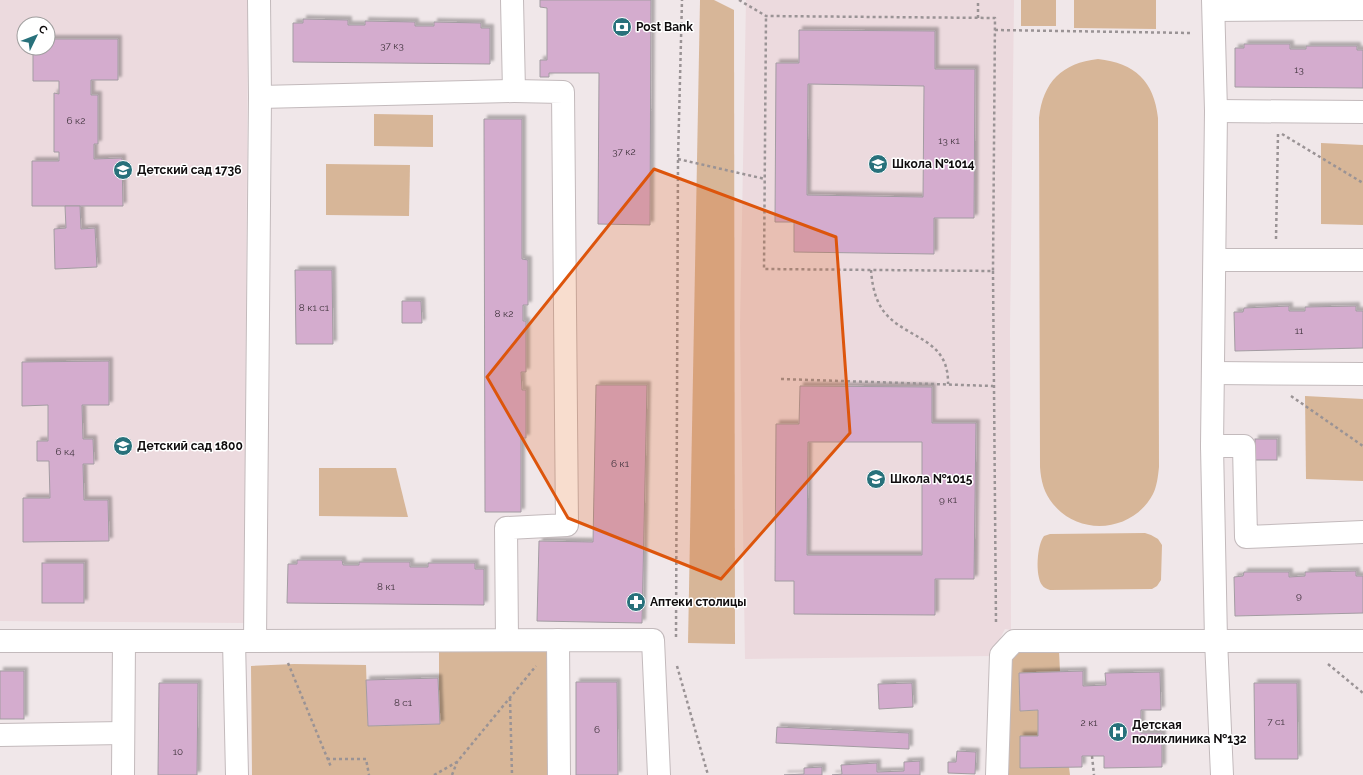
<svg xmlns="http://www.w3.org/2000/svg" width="1363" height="775" viewBox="0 0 1363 775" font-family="Raleway,sans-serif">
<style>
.built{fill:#ecdade;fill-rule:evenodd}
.green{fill:#d7b698}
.building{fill:#d4acce;stroke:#a39ca2;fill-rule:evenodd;filter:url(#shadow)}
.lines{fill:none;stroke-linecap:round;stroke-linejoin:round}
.minor-casing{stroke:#c3babc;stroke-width:24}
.path{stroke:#9a9395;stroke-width:2.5;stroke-dasharray:3 3;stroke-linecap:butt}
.minor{stroke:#fff;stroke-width:22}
.marked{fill:#dd550c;fill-opacity:0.2;stroke:#dd550c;stroke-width:3;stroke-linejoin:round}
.labels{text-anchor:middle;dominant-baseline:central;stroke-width:3;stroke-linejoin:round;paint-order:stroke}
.number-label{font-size:10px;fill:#40343d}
.poi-label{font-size:12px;font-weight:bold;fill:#0f0c0d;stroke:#fff;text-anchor:start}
</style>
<defs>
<filter id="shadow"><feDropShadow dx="3.5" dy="-3.5" stdDeviation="1" flood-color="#0004"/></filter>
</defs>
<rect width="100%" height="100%" fill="#f0e7e9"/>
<g class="built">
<path d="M0 0H248L244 623 0 621ZM24 24H48V48H24Z"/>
<path d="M746 0H1014L1010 330 1011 630 1005 629 991 656 745 659 740 327Z"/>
</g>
<g class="green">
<path d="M700 0H714L734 10 735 644 688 643Z"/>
<rect x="1021" y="0" width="35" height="26"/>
<path d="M1074 0H1156V29L1074 28Z"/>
<path d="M1098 59C1135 63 1154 81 1158 118L1159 467C1158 476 1157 486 1153 494 1133 532 1080 537 1053 504 1044 493 1041 481 1040 467L1039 118C1043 82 1062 63 1098 59Z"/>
<path d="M374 114 433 115V147L374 146Z"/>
<path d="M1321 143 1363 145V225L1321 224Z"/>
<path d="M326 164 410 165 409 216 326 215Z"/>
<path d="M1305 396 1363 399V481L1306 479Z"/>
<path d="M319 468H396L408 517 319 516Z"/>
<path d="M1145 533 1151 535 1158 539 1162 545 1161 580 1157 586 1152 589 1050 590C1047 589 1044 588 1042 585 1035 575 1037 545 1044 536L1050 534Z"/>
<path d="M550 650 547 775H252L251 666 294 664 366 665 368 726 439 724V652Z"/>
<path d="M1059 651 1060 672 1019 673 1020 711 1038 710V736H1020V768L1069 767 1070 775H1005L1007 665 1014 655 1019 652Z"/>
</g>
<g class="building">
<path d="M540 0H651L650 225 598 224 599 73H549V77H540V60H547V8L540 7Z"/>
<path d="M303 19 348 20V25H365V21L415 22V26H434V22L481 23V28H490V64L293 62V23H303Z"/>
<path d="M799 30 935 31V69H975L974 218H934V254L794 252V222H775L776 63H799ZM808 84 924 86 923 197 807 195Z"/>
<path d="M48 39H118V80H91V95H98V144H94V159L122 158 123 206H32V161H59V152H54V93L59 94V81H33V48H48Z"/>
<path d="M1244 44H1290V49H1306V46H1357V50H1363V88L1235 87V48H1244Z"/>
<path d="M484 119H522V259L528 260V305H523V321H526V372H521L522 390H526V438H521V512H485Z"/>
<path d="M65 206H80L81 229 95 228 97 267 55 269 54 229 66 228Z"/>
<path d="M295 270H332L333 344H296Z"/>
<path d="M402 301H421L422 323H402Z"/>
<path d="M1289 306V311H1305V307L1356 306V311H1363V348L1235 351 1234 312H1243L1244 308Z"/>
<path d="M109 361V405H82L83 439H93L94 464H83L84 500H108L109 541 23 542V498H50L49 461H37V441H48V405L22 406V362Z"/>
<path d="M596 385H647L642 623 537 621 539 541 593 542Z"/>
<path d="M800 386 932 387V423H976L974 579H935V615L794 614V581H775L776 424H799ZM808 442H922V555H807Z"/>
<rect x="1255" y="439" width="22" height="21"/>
<path d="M297 560H342L343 565H359V562H410V567H428V563H475V569H484V605L287 603 288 564H297Z"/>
<rect x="42" y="563" width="42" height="40"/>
<path d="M1356 571V576H1363V613L1235 616 1234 577 1243 576 1244 572H1289V577L1305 576V572Z"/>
<rect x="0" y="671" width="24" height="48"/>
<path d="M1083 671V686L1106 685 1105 673 1160 672 1161 710H1141V733H1162V767L1104 768V756H1082V767L1020 768V736H1038V710L1020 711 1019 673Z"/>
<path d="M438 678 440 724 368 726 366 680Z"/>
<path d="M576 682H617L618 775H576Z"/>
<path d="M159 683H198L197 775H158Z"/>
<path d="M912 683 913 707 879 709 878 684Z"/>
<path d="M1254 683H1297L1298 759H1255Z"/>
<path d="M777 727 909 733V749L776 743Z"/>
<path d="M957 751 976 752 975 774 948 773V762H956Z"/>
<path d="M920 761V775H832L842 774 841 765 877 763V772L904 771V762Z"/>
<path d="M822 767V775H784L804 774V768Z"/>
</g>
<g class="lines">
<defs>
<g id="minor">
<path d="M1213 0 1216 111 1212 446 1216 640 1222 775"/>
<path d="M1214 10 1363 9"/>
<path d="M260 97 514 91"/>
<path d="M1216 111 1363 112"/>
<path d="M1215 260H1363"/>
<path d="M1213 373 1363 374"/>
<path d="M1212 446H1244L1246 537 1363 532"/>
<path d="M507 640 506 528 567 525 563 92 514 91 512 0"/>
<path d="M558 640 559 775"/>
<path d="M0 641H234"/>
<path d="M255 641 653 640 659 775"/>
<path d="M0 735 123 733"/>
<path d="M123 775 124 641"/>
<path d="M237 775 234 641H255L260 97 259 0"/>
<path d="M997 775 1001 655 1014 641H1363"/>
</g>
</defs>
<use href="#minor" class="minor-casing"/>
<g class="path">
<path d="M739 0 766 16 995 18 993 271 764 269 766 16"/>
<path d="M978 18V0"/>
<path d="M995 30 1192 33"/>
<path d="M1282 134 1363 183"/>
<path d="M678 159 765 179"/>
<path d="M1276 239 1278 134"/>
<path d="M871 270C872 284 875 301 885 313 908 340 949 338 948 384"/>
<path d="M993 271 996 623"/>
<path d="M781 379 993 386"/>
<path d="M1291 396 1363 446"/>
<path d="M676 637 678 159 682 0"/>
<path d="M288 663 331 767"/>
<path d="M1328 664 1363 693"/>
<path d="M677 666 708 775"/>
<path d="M510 698 512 775"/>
<path d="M1092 756 1094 775"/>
<path d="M327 759H366L369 775"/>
<path d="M434 775 457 762"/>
<path d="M452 775 457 762 536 666"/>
</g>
<use href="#minor" class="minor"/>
</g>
<path class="marked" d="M654 169 836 237 850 433 721 579 568 518 487 377Z"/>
<defs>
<symbol id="bank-disc" viewBox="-11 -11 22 22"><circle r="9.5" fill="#28717b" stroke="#fff"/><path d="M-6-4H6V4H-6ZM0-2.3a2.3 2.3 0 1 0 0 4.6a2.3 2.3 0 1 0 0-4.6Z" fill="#fff"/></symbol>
<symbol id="school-disc" viewBox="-11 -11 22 22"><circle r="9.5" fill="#28717b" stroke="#fff"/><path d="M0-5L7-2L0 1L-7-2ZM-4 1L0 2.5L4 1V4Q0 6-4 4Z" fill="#fff"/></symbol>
<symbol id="pharmacy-disc" viewBox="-11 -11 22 22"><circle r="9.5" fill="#28717b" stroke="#fff"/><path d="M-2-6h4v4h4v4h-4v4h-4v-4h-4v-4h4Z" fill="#fff"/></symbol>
<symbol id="hospital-disc" viewBox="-11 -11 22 22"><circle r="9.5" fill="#28717b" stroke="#fff"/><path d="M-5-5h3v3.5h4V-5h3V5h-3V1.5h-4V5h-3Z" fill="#fff"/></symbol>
</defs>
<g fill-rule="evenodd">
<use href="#bank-disc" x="611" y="16" width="22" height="22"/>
<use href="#school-disc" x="867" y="153" width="22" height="22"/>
<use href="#school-disc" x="112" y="159" width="22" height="22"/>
<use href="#school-disc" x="112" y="435" width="22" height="22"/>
<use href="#school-disc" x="865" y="468" width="22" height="22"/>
<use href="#pharmacy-disc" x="625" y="591" width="22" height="22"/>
<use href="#hospital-disc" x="1107" y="721" width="22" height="22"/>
</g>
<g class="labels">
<g class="number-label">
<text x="392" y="45">37 к3</text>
<text x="1299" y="69">13</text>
<text x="76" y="120">6 к2</text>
<text x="949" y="140">13 к1</text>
<text x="624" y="151">37 к2</text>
<text x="314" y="307">8 к1 с1</text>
<text x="504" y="313">8 к2</text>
<text x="1299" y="330">11</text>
<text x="65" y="451">6 к4</text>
<text x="620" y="463">6 к1</text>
<text x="948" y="499">9 к1</text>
<text x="386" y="586">8 к1</text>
<text x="1299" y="595">9</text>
<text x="403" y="702">8 с1</text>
<text x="1276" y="721">7 с1</text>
<text x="1089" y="722">2 к1</text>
<text x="597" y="729">6</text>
<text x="178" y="751">10</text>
</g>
<g class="poi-label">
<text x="636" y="27">Post Bank</text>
<text x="892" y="164">Школа №1014</text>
<text x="137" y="170">Детский сад 1736</text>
<text x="137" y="446">Детский сад 1800</text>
<text x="890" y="479">Школа №1015</text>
<text x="650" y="602">Аптеки столицы</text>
<text x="1132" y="725">Детская<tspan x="1132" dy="14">поликлиника №132</tspan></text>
</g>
</g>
<g transform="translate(36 36) rotate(47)"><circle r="19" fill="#ffffff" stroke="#9f9e9e"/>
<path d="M0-3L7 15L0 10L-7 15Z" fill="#28717b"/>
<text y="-6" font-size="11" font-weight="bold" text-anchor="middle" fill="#0f0c0d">С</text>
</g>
</svg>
